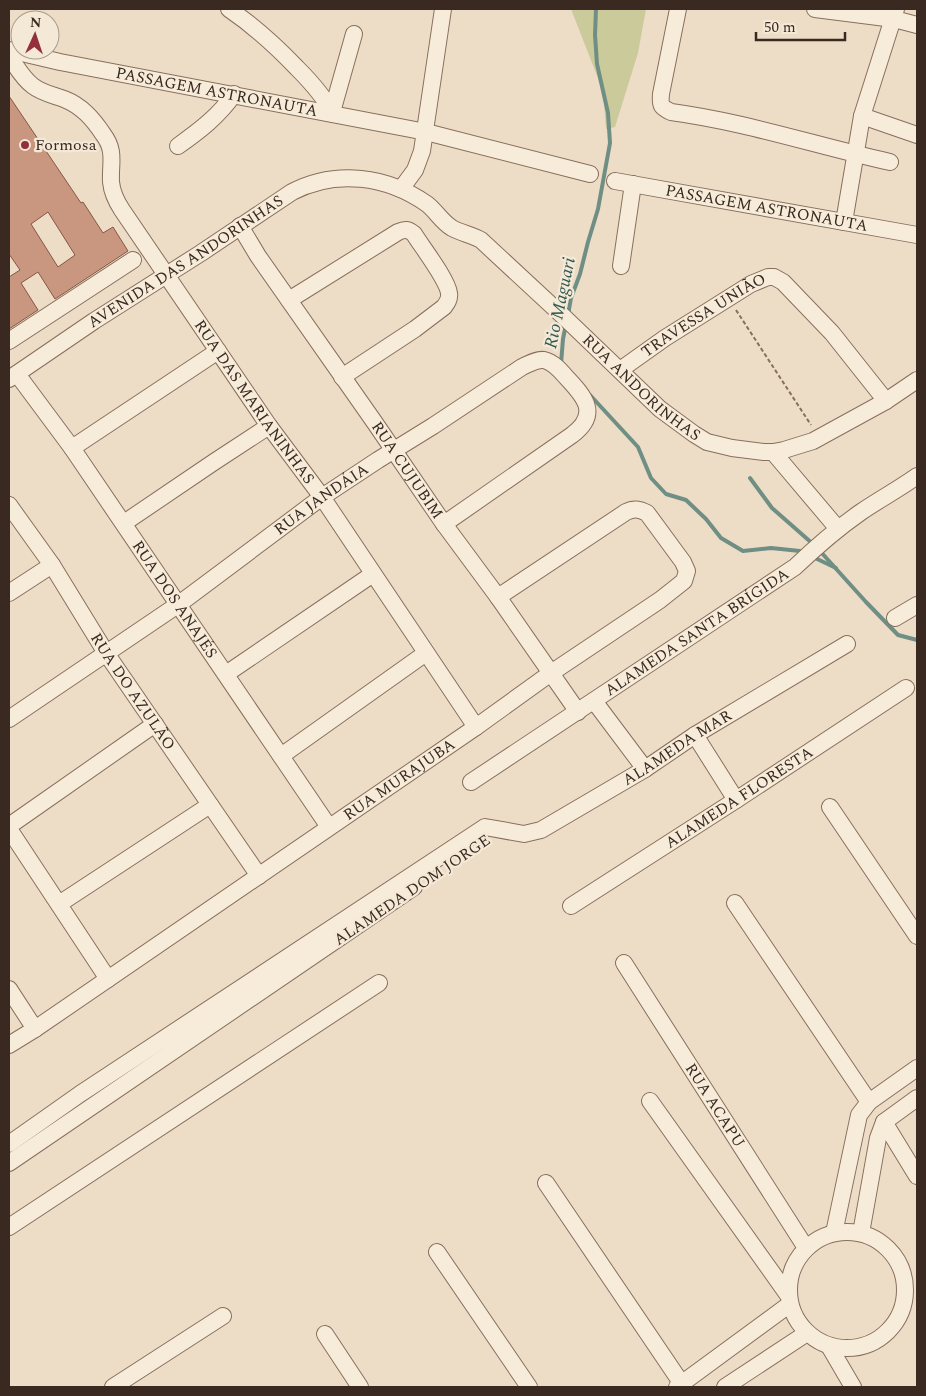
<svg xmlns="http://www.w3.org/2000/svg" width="926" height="1396" viewBox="0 0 926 1396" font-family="Spectral,serif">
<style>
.green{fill:#caca9b}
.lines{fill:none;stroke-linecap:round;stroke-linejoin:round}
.stream{stroke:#6f8f84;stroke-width:4}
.building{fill:#c9967f;stroke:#865744;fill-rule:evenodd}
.minor-casing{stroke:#886f5d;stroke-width:18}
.path{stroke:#886f5d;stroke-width:2;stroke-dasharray:4 2.5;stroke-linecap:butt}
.minor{stroke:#f7ecda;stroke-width:16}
.poi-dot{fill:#94303b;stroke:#f4e9d6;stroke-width:2}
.labels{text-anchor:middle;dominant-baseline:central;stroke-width:4.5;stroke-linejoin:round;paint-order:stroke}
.street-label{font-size:16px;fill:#392920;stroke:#f4e9d6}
.poi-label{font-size:16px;fill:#392920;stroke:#f4e9d6;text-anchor:start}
.water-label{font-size:18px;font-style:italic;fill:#305851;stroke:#f4e9d6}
</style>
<rect width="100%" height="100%" fill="#edddc7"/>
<path class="green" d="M571 9H646L638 53 615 127 606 129 603 91Z"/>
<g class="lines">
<g class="stream">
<path d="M568 315 571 298 580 274 588 242 598 209 610 143 608 113 597 64 595 35 596 9"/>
<path d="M561 364 563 339 566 324"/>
<path d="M590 395 638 447 651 478 666 494 686 500 706 519 721 538 743 551 771 548 800 551 805 553"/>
<path d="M750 478 772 508 813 544"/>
<path d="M820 551 866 602 898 635 917 640"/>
<path d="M813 557 836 568"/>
</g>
</g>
<path class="building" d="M9 96 81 203 83 202 103 233 113 227 128 251 55 299 38 272 21 283 38 310 9 329V277L20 270 9 254ZM48 212 75 255 58 267 31 224Z"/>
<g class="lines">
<defs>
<g id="minor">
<path d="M229 9C254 26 276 46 297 68 311 82 324 96 333 114"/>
<path d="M678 9 661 94C660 106 661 107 671 112 746 122 817 146 890 162"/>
<path d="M815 9 894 19 917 25"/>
<path id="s1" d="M9 50 60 62 426 132 590 174"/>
<path id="s2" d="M9 56C16 66 23 79 33 86 42 93 53 95 64 99 82 106 93 119 103 134 116 151 110 163 111 182 112 192 116 201 122 210L269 426 322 497 476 727"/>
<path d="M332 112 354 34"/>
<path d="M862 116 917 135"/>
<path d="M178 146C199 131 219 116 234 94"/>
<path id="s3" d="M615 181 917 235"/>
<path d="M401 189 415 170 422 151 443 9"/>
<path d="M844 222 862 116 896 9"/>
<path id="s4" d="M240 226 258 256 375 423 444 524 498 597 578 712"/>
<path d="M621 266 633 184"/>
<path d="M289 300 398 232C405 229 408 229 414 234 422 247 447 279 449 293 450 299 447 303 444 307L415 329 342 377"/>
<path d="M9 341 133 260"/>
<path id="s5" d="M620 370 665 338 751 284 768 277H774L783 282 832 333 886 401"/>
<path id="s6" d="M17 374 72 448 329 827"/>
<path id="s7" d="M9 379 94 321 201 253 292 192C336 169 387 176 427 204 436 211 442 222 452 228 461 233 472 235 481 240L564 317 660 409 694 434 707 442 732 448 764 452H773L784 450 813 441 886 401 917 380"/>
<path d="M72 448 218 351"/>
<path d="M773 452 833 523"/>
<path id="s8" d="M9 505 52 565 106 653 259 876"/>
<path d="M124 523 214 462 269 426"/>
<path d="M9 593 52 565"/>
<path d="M895 618 917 605"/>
<path d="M226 674 373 574"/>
<path d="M594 701 645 769"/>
<path id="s9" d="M9 719 179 604 322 497 378 460 433 426 522 367C529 364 536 359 544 360 553 362 560 370 566 377 585 397 600 414 572 435L444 524"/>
<path d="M695 735 736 800"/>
<path d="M281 756 426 653"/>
<path id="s10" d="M471 782 795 567C816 547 838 528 861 512 880 499 899 489 917 476"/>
<path d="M830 807 917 936"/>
<path d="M9 826 155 724"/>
<path d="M9 829 108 979"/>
<path d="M735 903 869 1102"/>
<path d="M59 904 210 805"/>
<path id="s11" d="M571 906 736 800 906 688"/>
<path id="s12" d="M624 963 806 1248"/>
<path d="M9 989 35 1029"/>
<path id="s13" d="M9 1045 35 1029 476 727 551 673 660 600 684 581 687 571 683 562 647 513C639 509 634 508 626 512L498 597"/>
<path d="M650 1101 788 1295"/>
<path d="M884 1122 917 1176"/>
<path id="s14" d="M9 1144 80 1094 485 827 524 834 541 830 645 769 695 735 847 644"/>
<path d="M9 1163 414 887"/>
<path d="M546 1183 682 1384"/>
<path d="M9 1227 379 983"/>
<circle cx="847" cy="1290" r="58"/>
<path d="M834 1233 859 1115 869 1102 917 1068"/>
<path d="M861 1233 878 1138 884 1122 917 1098"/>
<path d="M437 1252 529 1387"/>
<path d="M325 1334 360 1387"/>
<path d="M829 1346 853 1387"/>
<path d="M113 1387 223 1316"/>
<path d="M677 1387 790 1304"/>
<path d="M725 1387 807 1333"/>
</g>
</defs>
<use href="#minor" class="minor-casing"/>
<path class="path" d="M736 310 811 425"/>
<use href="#minor" class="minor"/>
</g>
<circle class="poi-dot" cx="25" cy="145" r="5"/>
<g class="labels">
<g class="street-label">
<text stroke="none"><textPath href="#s1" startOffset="212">PASSAGEM ASTRONAUTA</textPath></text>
<text stroke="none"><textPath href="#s3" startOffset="154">PASSAGEM ASTRONAUTA</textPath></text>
<text stroke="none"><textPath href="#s7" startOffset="212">AVENIDA DAS ANDORINHAS</textPath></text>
<text stroke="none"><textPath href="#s5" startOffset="100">TRAVESSA UNIÃO</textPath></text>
<text stroke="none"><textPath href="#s7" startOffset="766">RUA ANDORINHAS</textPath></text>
<text stroke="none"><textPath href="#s2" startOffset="439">RUA DAS MARIANINHAS</textPath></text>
<text stroke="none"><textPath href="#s4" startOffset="296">RUA CUJUBIM</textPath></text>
<text stroke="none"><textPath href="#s9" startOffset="382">RUA JANDÁIA</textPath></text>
<text stroke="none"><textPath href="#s6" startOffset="275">RUA DOS ANAJÉS</textPath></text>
<text stroke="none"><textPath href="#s10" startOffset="271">ALAMEDA SANTA BRÍGIDA</textPath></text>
<text stroke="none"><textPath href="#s8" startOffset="224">RUA DO AZULÃO</textPath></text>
<text stroke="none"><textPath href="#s14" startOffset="788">ALAMEDA MAR</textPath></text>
<text stroke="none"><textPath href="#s13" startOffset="472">RUA MURAJUBA</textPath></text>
<text stroke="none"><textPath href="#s11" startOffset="200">ALAMEDA FLORESTA</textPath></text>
<text transform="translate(412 890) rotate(-34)">ALAMEDA DOM JORGE</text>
<text stroke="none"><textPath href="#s12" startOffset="169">RUA ACAPU</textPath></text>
</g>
<g class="poi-label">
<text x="35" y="145">Formosa</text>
</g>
<g class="water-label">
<text transform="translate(560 303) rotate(-78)">Rio Maguari</text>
</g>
</g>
<rect width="926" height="1396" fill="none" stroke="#392920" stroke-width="20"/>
<g transform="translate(35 35) rotate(3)"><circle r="24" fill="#f4e9d6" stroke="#a99c8d"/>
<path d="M0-4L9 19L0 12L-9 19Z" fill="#94303b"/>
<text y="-8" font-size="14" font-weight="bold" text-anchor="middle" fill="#392920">N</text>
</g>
<path d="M756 32v8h89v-8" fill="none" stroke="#392920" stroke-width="2.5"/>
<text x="764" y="32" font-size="15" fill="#392920" stroke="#f4e9d6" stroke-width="4" paint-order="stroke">50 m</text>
</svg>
